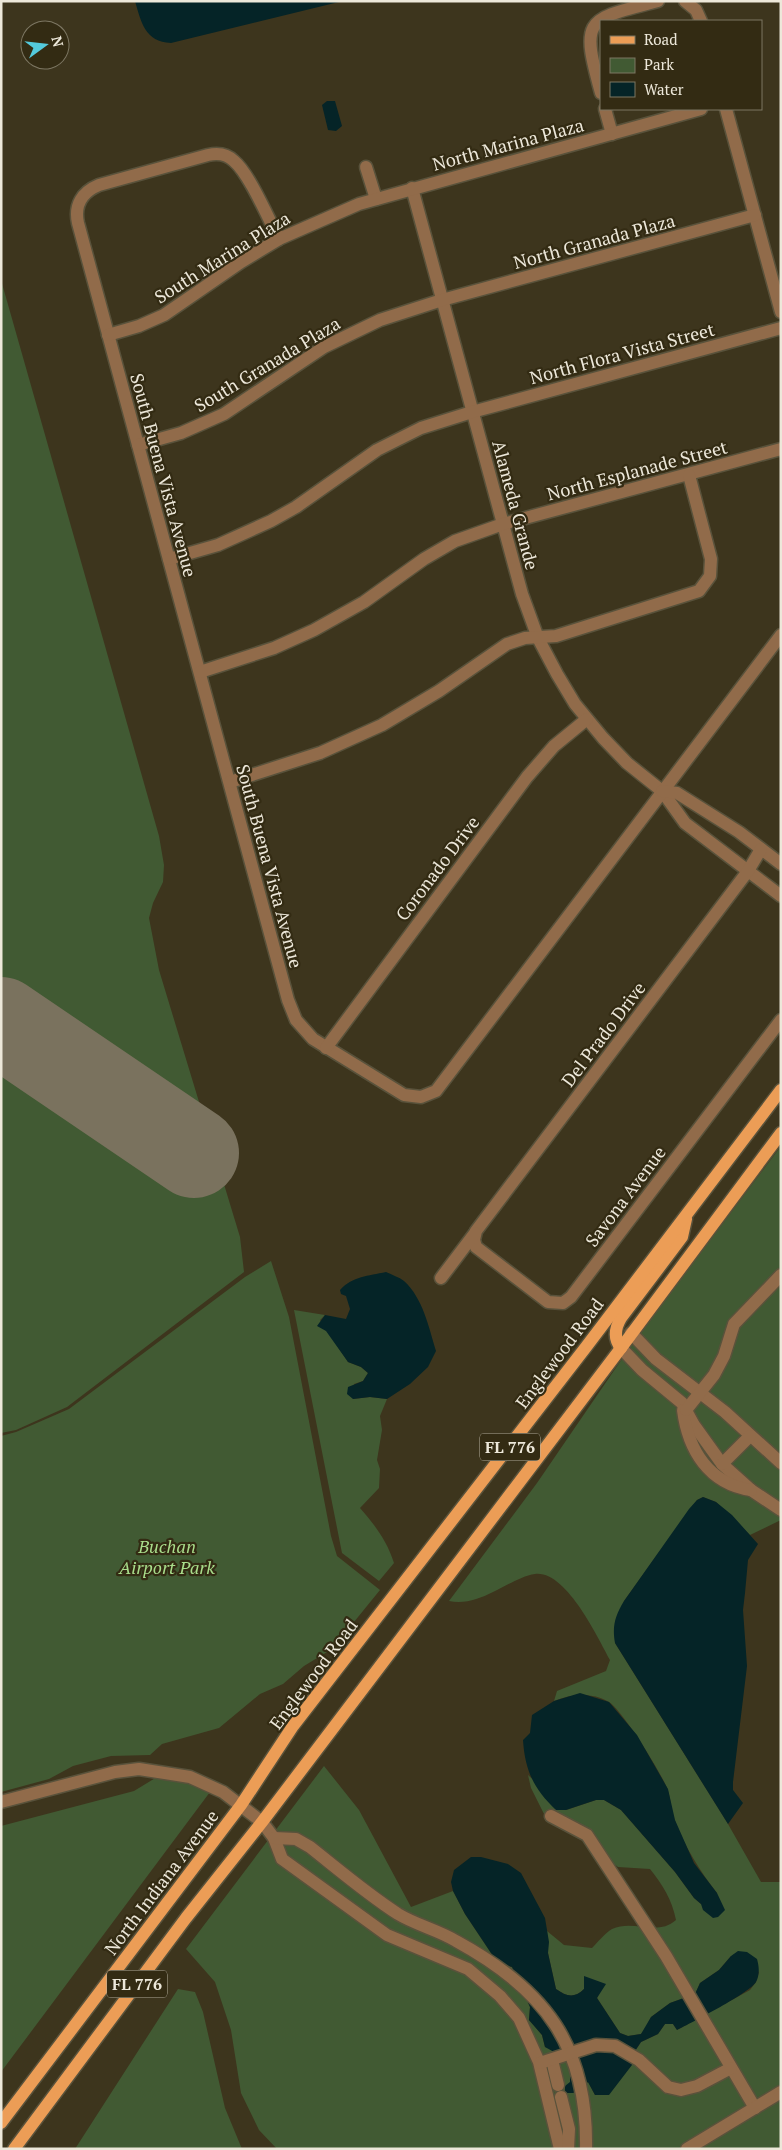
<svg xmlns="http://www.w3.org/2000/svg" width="782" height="2150" viewBox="0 0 782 2150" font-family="'PT Serif',serif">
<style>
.green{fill:#415a33}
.water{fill:#052427}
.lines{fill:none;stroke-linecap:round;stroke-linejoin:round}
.runway{stroke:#7a725e;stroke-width:90}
.minor-casing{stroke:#59523b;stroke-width:15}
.major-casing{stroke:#59523b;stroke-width:15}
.minor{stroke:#916b4a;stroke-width:12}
.major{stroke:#ec9d56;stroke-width:12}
.labels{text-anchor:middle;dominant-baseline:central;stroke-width:4.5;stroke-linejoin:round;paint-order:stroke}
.shield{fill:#332b13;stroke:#b5af9e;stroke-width:1}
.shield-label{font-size:16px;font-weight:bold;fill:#ede8da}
.street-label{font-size:18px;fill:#ede8da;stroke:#332b13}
.park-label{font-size:18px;font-style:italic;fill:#a9dd8b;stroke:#332b13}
</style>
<rect width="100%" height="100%" fill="#3d351d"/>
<g class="green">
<path d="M1 280 159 836 164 865 163 882 153 903 149 918 159 970 240 1237 244 1272 67 1407 16 1430 1 1433Z"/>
<path d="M781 1146V1520L750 1535 716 1502 703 1497 697 1500 624 1601 615 1643 728 1824 761 1882H781V2149H277L259 2130 241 2093 231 2030 215 1982 186 1949 324 1766 359 1810 411 1907 453 1891 465 1914 497 1962 501 1965 512 1967 530 2007 529 2020 542 2035 545 2047 564 2051 570 2072 573 2093 588 2082 595 2095 631 2057 641 2042 658 2034 665 2024H673L677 2030 750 1990 756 1982 759 1972 731 1956 719 1970 700 1983 695 1994 670 2003 651 2017 645 2029 641 2034 628 2036 620 2033 597 1998 599 1993 584 1977V1989C574 1999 566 1996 556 1989L548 1953 547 1931 564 1945 592 1948C597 1943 605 1933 612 1929 634 1919 657 1937 676 1920 672 1900 663 1885 650 1869L618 1867 579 1837 544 1814 531 1788 528 1775 566 1810 596 1800H604L621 1810 675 1872 694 1898 701 1904 717 1893C700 1871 685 1847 675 1821 671 1811 671 1800 668 1791 664 1776 621 1709 609 1702 591 1692 572 1694 554 1701L557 1691 606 1671 610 1660C598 1638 566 1570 535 1574 521 1576 506 1586 493 1592 479 1599 465 1604 449 1601L537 1483 626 1353 631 1350 630 1348 634 1341Z"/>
<path d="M271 1261 289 1317 331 1536 337 1556 380 1590 332 1649 304 1666 283 1684 260 1694 219 1728 162 1744 150 1755 111 1756 73 1766 49 1779 1 1792V1436L16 1432 69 1409 245 1277Z"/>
<path d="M294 1310 325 1315 320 1320 348 1362 361 1367 368 1373 363 1381 354 1384 353 1399 370 1397 387 1399 380 1416 382 1430 377 1460 380 1469 379 1488 360 1508C375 1525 387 1541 394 1563L379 1581 342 1553Z"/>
<path d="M157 1777 187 1783 210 1792 1 2072V1826L134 1791Z"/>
<path d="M178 1989 195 1992 203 2012 225 2108 242 2149H75Z"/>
</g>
<g class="water">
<path d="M135 1H343L171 43C145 42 141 22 135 1Z"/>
<path d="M327 101H335L342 126 336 131 328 130 322 105Z"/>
<path d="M386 1272C392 1275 399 1277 404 1281 423 1298 429 1328 436 1351L428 1367 410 1384 387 1399 370 1397 353 1399 347 1394 348 1387 363 1381 368 1373 361 1367 348 1362 326 1331 317 1326 325 1315 346 1319 350 1309 346 1296 341 1294 340 1290C353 1276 368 1276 386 1272Z"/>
<path d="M703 1497 716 1502 732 1515 758 1544 748 1560 745 1593 743 1610 747 1666 733 1782V1790L743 1803 728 1824 615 1643C612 1626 615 1616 624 1601L689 1509 697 1500Z"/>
<path d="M580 1693 609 1702 637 1735 668 1789 675 1820 694 1863 717 1893 725 1910 718 1917 713 1918 703 1910 701 1904 694 1898 675 1872 621 1810 604 1800H596L566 1810H556C534 1789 525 1771 523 1740L530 1733 532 1715 554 1701Z"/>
<path d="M471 1857H481L508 1864 521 1873 545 1918 549 1942 548 1953 556 1989C566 1996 574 1999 584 1989V1976L606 1984 597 1998 620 2033 628 2036 641 2034 651 2017 670 2003 695 1994 700 1983 719 1970 731 1956 738 1951 747 1952 757 1959C759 1966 760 1974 756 1982 751 1992 691 2023 677 2030L673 2024H665L658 2034 641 2042 631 2057 632 2065 609 2095H595L588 2082 573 2093H565V2086L570 2082V2072L564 2051 554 2052 545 2047 542 2035 529 2020 530 2007 512 1967 497 1962 465 1914 453 1891 451 1882 454 1870Z"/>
</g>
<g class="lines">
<path class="runway" d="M1 1022 194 1153"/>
<defs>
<g id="minor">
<path d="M685 1 696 10 701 21"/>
<path d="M601 93C580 17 586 20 658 1"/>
<path d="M605 109 612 134"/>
<path d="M726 109 781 312"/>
<path d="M366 167 376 199"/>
<path d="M412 188 522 594 538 638 557 674 575 704 603 738 627 763 662 791 685 823 781 896"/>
<path d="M279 239C269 220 249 173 234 161 227 154 217 153 208 155L99 185C82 192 74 205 78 223L288 1000 296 1020 313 1039 404 1095 421 1097 436 1091 781 635"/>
<path d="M108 335 139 326 164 315 241 262 279 239 359 204 701 109"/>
<path d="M138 445 181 433 224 414 324 347 380 320 442 300 755 215"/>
<path d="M169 559 218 545 271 521 296 507 377 450 421 428 472 412 781 328"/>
<path d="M200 672 274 648 314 630 364 602 424 559 455 541 503 524 781 449"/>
<path d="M230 782 320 753 382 725 439 691 507 644 525 638 556 636 699 591 710 576 711 559 689 475"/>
<path d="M662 791 677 793 739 832 781 864"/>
<path d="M761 849 748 871 476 1231 474 1240 476 1247 548 1302 563 1303 571 1297 781 1020"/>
<path d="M326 1048 527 777 554 746 587 719"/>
<path d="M441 1278 475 1233"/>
<path d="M631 1333 656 1359 725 1412 781 1463"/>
<path d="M621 1348 642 1370 682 1403 694 1425 722 1464 751 1490 781 1510"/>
<path d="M683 1410C688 1450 709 1484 751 1490"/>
<path d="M686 1410 714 1375 724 1356 734 1324 781 1275"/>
<path d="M722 1464 750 1436"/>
<path d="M1 1802 115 1772 139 1769 190 1777 223 1792 262 1822 274 1838 282 1859 387 1935 468 1969 500 1996 519 2018 539 2062 560 2149"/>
<path d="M551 1816 587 1835 666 1956 755 2108"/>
<path d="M274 1838 296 1839 310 1847C339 1870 367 1894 398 1914 416 1925 438 1930 456 1941 544 1989 588 2045 586 2149"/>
<path d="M552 2060 558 2085"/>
<path d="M540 2063 596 2045 615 2046 639 2060 668 2087 681 2090 697 2086 731 2068"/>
<path d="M561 2097 569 2129 568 2149"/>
<path d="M687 2149 781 2092"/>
</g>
<g id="major">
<path d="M621 1348C613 1338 615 1328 621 1318L682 1237 686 1219"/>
<path d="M1 2123 241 1805 293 1726 586 1347 781 1090"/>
<path d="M14 2149 186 1918 262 1822 621 1348 781 1133"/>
</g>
</defs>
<use href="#minor" class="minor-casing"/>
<use href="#major" class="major-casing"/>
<use href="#minor" class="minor"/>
<use href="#major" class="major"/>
</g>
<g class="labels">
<g class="shield">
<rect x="480" y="1433.5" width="60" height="27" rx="4"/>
<rect x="107" y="1970.5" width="60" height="27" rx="4"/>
</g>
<g class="shield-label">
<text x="510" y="1447">FL 776</text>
<text x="137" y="1984">FL 776</text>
</g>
<g class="street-label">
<text transform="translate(508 144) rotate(-15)">North Marina Plaza</text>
<text transform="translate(594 241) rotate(-15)">North Granada Plaza</text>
<text transform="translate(222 257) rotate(-32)">South Marina Plaza</text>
<text transform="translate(622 353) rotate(-15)">North Flora Vista Street</text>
<text transform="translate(267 364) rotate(-31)">South Granada Plaza</text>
<text transform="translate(637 470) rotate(-15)">North Esplanade Street</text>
<text transform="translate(164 475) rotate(75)">South Buena Vista Avenue</text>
<text transform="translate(516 505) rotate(75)">Alameda Grande</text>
<text transform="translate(270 866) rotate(75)">South Buena Vista Avenue</text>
<text transform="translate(437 868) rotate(-53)">Coronado Drive</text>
<text transform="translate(603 1034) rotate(-53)">Del Prado Drive</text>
<text transform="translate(625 1196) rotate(-53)">Savona Avenue</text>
<text transform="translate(559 1353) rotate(-53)">Englewood Road</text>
<text transform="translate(313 1674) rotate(-53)">Englewood Road</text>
<text transform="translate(161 1882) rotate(-53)">North Indiana Avenue</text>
</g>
<g class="park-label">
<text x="167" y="1546">Buchan<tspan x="167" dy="21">Airport Park</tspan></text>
</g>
</g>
<rect width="782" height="2150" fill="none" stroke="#ede8da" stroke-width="5"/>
<rect x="600" y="20" width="162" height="90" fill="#332b13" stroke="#7d7763"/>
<rect x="610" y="36" width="25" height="8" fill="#ec9d56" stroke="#7d7763"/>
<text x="644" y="45" font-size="15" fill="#ede8da">Road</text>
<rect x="610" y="58" width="25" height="15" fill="#415a33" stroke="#7d7763"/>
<text x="644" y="70" font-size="15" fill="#ede8da">Park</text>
<rect x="610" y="82" width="25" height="15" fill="#052427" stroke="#7d7763"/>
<text x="644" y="95" font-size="15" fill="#ede8da">Water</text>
<g transform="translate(45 45) rotate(75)"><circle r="24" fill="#332b13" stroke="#7d7763"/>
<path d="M0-4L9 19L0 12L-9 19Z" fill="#54cadd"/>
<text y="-8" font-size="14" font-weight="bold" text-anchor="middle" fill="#ede8da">N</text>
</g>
</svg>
